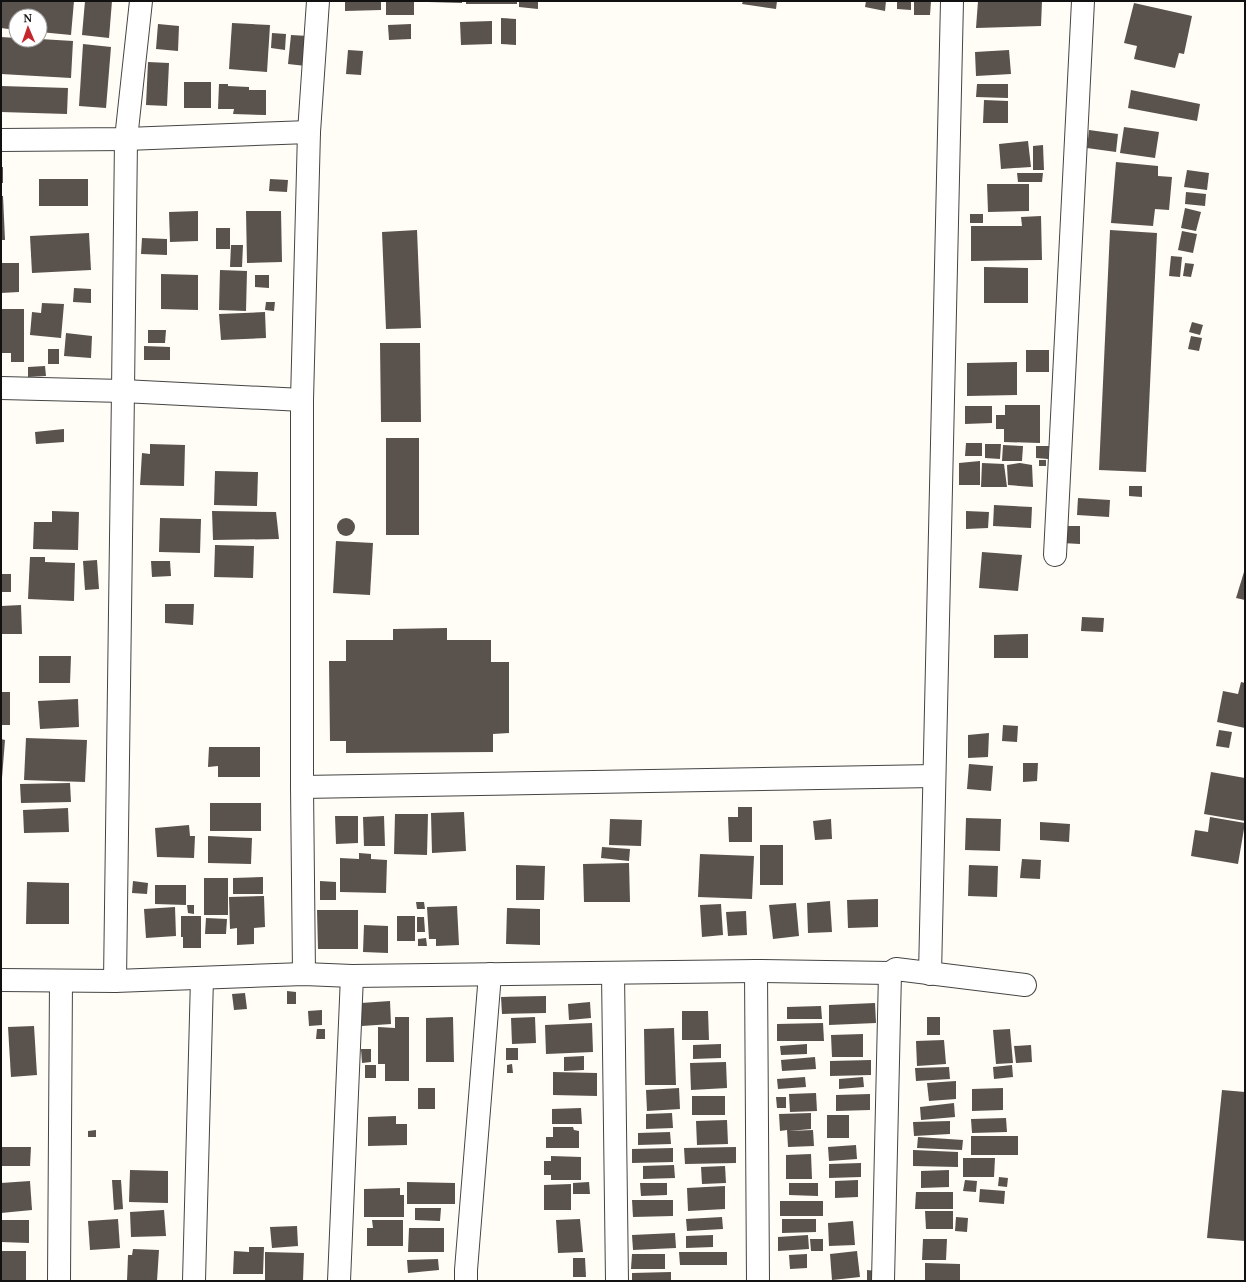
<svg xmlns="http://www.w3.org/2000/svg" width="1246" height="1282" viewBox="0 0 1246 1282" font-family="'Noto Serif',serif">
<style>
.building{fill:#5a524d}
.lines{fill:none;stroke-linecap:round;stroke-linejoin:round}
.minor-casing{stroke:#444;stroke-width:24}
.minor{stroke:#fff;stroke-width:22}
</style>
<rect width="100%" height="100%" fill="#fffdf5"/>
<g class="building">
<path d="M1 1H74L71 35 40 32V16H16V30L1 28Z"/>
<path d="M85 1H112L109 38 82 35Z"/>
<path d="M345 1H381V10L345 11Z"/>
<rect x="386" y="1" width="28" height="14"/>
<path d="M428 1H462V3L428 2Z"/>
<rect x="466" y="1" width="51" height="3"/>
<path d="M519 1H538V9L519 7Z"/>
<path d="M743 1H777L776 9 742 4Z"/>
<path d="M866 1H886L885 11 865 7Z"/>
<path d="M897 1H911V10L897 9Z"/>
<path d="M914 1H931L930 15H914Z"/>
<path d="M978 1H1042L1041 26 976 28Z"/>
<path d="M1134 3 1192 16 1184 54 1179 53 1175 68 1134 59 1137 46 1124 43Z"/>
<path d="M501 18 516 19V45L501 44Z"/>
<path d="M492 21V44L461 45 460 22Z"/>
<path d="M232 23 270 25 267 72 229 69Z"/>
<path d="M158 24 179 26 178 51 156 49Z"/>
<path d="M411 24V39L389 40 388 25Z"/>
<path d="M272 33 286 34 285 50 271 48Z"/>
<path d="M291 35 308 36 306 66 288 64Z"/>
<path d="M1 37 16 38V40H40V39L73 41 71 78 1 74Z"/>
<path d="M83 44 111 47 106 108 79 106Z"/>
<path d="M348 50 363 51 361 75 346 74Z"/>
<path d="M1009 50 1011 74 976 76 975 52Z"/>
<path d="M148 62 169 63 167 106 146 105Z"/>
<rect x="184" y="82" width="27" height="26"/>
<path d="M219 84H228V86L249 87V90H266V115L233 114 234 109H218Z"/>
<path d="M977 84H1008V98L976 97Z"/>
<path d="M1 86 68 88 67 114 1 112Z"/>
<path d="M1131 90 1200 104 1197 121 1128 108Z"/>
<path d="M984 100 1008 101V123H983Z"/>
<path d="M1124 127 1159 132 1155 158 1120 153Z"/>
<path d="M1089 130 1118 134 1116 152 1087 148Z"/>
<path d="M1028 141 1031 167 1001 169 999 144Z"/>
<path d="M1043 145 1044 170H1033V146Z"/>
<path d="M1116 162 1158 166V176L1172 177 1169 210 1155 209 1153 226 1111 223Z"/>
<rect x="1" y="167" width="2" height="16"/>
<path d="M1187 170 1209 173 1207 190 1184 187Z"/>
<path d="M1017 173H1043L1042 182H1018Z"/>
<rect x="39" y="179" width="49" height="27"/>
<path d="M270 179 288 180 287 192 269 191Z"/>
<path d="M987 184H1029V211L988 212Z"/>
<path d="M1186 192 1206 194 1205 206 1185 204Z"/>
<path d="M1 196H3L5 240H1Z"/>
<path d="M1185 208 1201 212 1196 231 1181 228Z"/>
<path d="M198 211V241L170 242 169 212Z"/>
<path d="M246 211H281L282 262 247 263Z"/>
<rect x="970" y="214" width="13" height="9"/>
<path d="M1041 216 1042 260 971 261V226H1022L1021 217Z"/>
<rect x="216" y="228" width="14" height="21"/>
<path d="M417 230 421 328 386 329 382 232Z"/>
<path d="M1110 230 1157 233 1146 472 1099 470Z"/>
<path d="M1182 231 1197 234 1193 253 1178 250Z"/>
<path d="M89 233 91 270 32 273 30 236Z"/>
<path d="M142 238 167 239V255L141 254Z"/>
<path d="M231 245H243L242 267H230Z"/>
<path d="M1171 256 1182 257 1180 277 1169 276Z"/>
<path d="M1 263H19V292L1 293Z"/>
<path d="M1185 263 1194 264 1191 277 1183 276Z"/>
<path d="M984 267 1028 268V303H984Z"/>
<path d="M220 270 247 271 246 311 219 310Z"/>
<path d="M161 274 198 275V310L161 309Z"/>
<path d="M255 275H269V288L255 287Z"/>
<path d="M74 288 91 289V303L73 302Z"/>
<path d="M266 302H275L274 311 265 310Z"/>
<path d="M42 303 64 304 61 338 30 335 32 312 41 313Z"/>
<path d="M1 309H24V362H11V353H1Z"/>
<path d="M265 312 266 338 221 340 219 314Z"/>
<path d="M1192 322 1203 325 1200 335 1189 332Z"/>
<path d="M148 330H166L165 343H148Z"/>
<path d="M66 333 92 336 91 358 64 356Z"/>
<path d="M1191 336 1202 338 1199 351 1188 349Z"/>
<path d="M380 343H420L421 422H381Z"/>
<path d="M144 346 170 347V360H144Z"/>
<rect x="48" y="349" width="11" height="15"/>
<rect x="1026" y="350" width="23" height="22"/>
<path d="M1017 362V395L967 396V363Z"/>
<path d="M45 366 46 376 28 377V367Z"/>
<path d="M1005 405H1040V443L1004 442V429H996V415H1005Z"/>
<path d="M965 406H992V423L965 424Z"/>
<path d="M64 429V442L36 444 35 432Z"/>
<rect x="386" y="438" width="33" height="97"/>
<path d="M966 443H982V456H965Z"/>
<path d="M150 444 185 445 184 486 140 485 142 453 150 454Z"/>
<path d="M985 444H1001L1000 459 985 458Z"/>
<path d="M1003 445 1023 446 1022 461H1002Z"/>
<path d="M1036 446H1049L1048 459 1036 458Z"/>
<rect x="1039" y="460" width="7" height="6"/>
<path d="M980 461V485H959V463Z"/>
<path d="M982 463 1004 464 1007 487H981Z"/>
<path d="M1020 463 1032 465 1033 487 1008 485 1007 465Z"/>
<path d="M215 471 258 472 257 506 214 505Z"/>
<path d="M1129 486H1142V497L1129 496Z"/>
<path d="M1078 498 1110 500 1109 517 1077 515Z"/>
<path d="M994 505 1032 507 1031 528 993 526Z"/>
<path d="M52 511 79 512 78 550 33 549 34 522H52Z"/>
<path d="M212 511 276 512 279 539 213 540Z"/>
<path d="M966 511 989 512 988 528 966 529Z"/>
<path d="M160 518 201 519 200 553 159 552Z"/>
<circle cx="346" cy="527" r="9"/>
<path d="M1063 526H1080V544L1062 543Z"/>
<path d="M336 541 373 543 370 595 333 593Z"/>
<path d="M215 545 254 546 253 578 214 577Z"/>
<path d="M982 552 1022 555 1018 591 979 588Z"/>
<path d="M30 557H45V562L75 563 74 601 28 599Z"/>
<path d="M97 560 99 589 85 590 83 561Z"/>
<path d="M151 561H170L171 576 152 577Z"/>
<path d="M1244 572H1245V600L1236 598Z"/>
<rect x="1" y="574" width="10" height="18"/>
<path d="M165 604H194L193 625 165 623Z"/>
<path d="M21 605 22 634H1V606Z"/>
<path d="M1082 617 1104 618 1103 632 1081 631Z"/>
<path d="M447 628V640H491V662H509V733L493 734V752L346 753V741H330L329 661H346V640H393V629Z"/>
<path d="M1028 634V658H994V635Z"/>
<path d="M39 656H71L70 683H39Z"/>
<path d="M1241 682 1245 683V728L1217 722 1223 691 1238 694Z"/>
<rect x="1" y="692" width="9" height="33"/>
<path d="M78 699 79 727 40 729 38 701Z"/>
<path d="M1003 725 1018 726 1017 742 1002 741Z"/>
<path d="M1219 730 1232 732 1229 748 1216 746Z"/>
<path d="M989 733 988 757 968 758V735Z"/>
<path d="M26 738 87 740 85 782 24 780Z"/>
<path d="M1 739 5 740 2 778H1Z"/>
<path d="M209 747H260V777H218V766L208 767Z"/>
<path d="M1023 763H1038L1037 781 1023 782Z"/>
<path d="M969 764 993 766 991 791 967 789Z"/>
<path d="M1211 772 1245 778V821L1204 814Z"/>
<path d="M70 783 71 802 21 803 20 784Z"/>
<rect x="210" y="803" width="51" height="28"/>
<path d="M738 807H752V842H729L728 817H738Z"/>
<path d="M68 808 69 832 24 833 23 810Z"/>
<path d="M464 812 466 851 432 853 431 813Z"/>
<path d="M395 814H428L427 855 394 854Z"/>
<path d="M335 816H358V843L336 844Z"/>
<path d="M384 816 385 846H364L363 817Z"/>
<path d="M1210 817 1245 823 1238 864 1191 856 1195 830 1208 832Z"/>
<path d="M966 818 1001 819 1000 851 965 850Z"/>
<path d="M610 819 642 820 641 846 609 845Z"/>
<path d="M831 819 832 839 815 840 813 821Z"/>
<path d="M1040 822 1070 824 1069 842 1040 840Z"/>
<path d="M189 825 190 836H195L194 858 157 857 155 828Z"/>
<path d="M208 836 252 838 251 864 208 863Z"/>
<rect x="760" y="845" width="23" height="40"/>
<path d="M602 847 630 849 629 861 601 858Z"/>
<path d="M359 853 371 854V859L387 860 386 893 340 892V858L359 859Z"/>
<path d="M700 854 754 856 752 899 698 897Z"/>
<path d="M1022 859 1041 860 1040 879 1020 878Z"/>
<path d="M629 863 630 902H584L583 864Z"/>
<path d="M516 865 545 866 544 900H516Z"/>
<path d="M969 865 998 866 997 897 968 896Z"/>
<path d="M263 877V894H233V878Z"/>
<rect x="204" y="878" width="24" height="37"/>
<path d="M133 881 148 883 147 894 132 893Z"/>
<path d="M320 881 336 882V900H320Z"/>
<path d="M27 882 69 883V924H26Z"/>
<path d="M155 885H186V905L155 904Z"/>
<path d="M264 896 265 927 254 928V944L237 945V928L230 929 229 897Z"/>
<path d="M878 899V927L848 928 847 900Z"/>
<path d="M830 901 832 932 808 933 807 903Z"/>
<path d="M416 902H424L425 909H417Z"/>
<path d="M796 903 799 936 773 939 769 905Z"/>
<path d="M721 904 723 935 702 937 700 905Z"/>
<path d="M187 905H194V914L188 913Z"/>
<path d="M457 906 459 945 436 946V939H429L427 907Z"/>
<path d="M175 907 176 936 146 938 144 909Z"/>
<path d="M507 908 540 909V945L506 944Z"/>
<path d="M317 910H358V949H318Z"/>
<path d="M746 911 747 935 728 936 726 912Z"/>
<path d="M181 916H201V948H183V937H181Z"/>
<rect x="397" y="916" width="18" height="25"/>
<path d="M417 917H424L425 932H417Z"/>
<path d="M206 918 227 919 226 934H205Z"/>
<path d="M364 925 388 926V953L363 952Z"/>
<path d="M426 938 427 946H418V939Z"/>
<path d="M287 991 296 992V1004H287Z"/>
<path d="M245 993 247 1009 234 1010 232 994Z"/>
<path d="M546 996V1013L502 1014 501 997Z"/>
<path d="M390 1001 391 1024 362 1026 361 1003Z"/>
<path d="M590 1002 591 1018 569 1020 568 1004Z"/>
<path d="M875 1003 876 1023 829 1025V1005Z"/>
<path d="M821 1006 822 1019H787V1007Z"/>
<path d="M322 1010V1025L309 1026 308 1011Z"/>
<path d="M682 1011H708L709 1040H682Z"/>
<path d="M395 1017H409V1081H385V1064H378V1027L395 1028Z"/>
<path d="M453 1017 454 1062H426V1018Z"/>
<path d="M535 1017 536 1043 512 1044 511 1018Z"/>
<rect x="927" y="1017" width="13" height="18"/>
<path d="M592 1023 593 1052 546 1054 545 1025Z"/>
<path d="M823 1023 824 1041H777V1024Z"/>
<path d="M34 1026 37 1075 11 1077 8 1027Z"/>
<path d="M674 1028 676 1085H645L644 1029Z"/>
<path d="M317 1029H325V1039H316Z"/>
<path d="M1010 1029 1013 1063 996 1064 993 1030Z"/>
<path d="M863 1034V1057H832L831 1035Z"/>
<path d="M944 1040 946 1064 917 1066 916 1041Z"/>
<path d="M721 1044V1058L693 1059V1045Z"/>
<path d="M807 1044V1054L781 1055 780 1046Z"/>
<path d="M1031 1045 1032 1062 1016 1063 1014 1046Z"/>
<rect x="506" y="1048" width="12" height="12"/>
<path d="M361 1049H371V1062L362 1063Z"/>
<path d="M584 1056V1070L564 1071V1057Z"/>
<path d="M815 1057 816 1069 782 1071 781 1060Z"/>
<path d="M871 1060V1075L830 1076V1061Z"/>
<path d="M726 1062 727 1088 691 1090 690 1063Z"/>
<path d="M512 1064 513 1073H507V1065Z"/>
<rect x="365" y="1065" width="11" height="13"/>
<path d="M1012 1065 1013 1077 994 1079 993 1067Z"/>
<path d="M949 1067 950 1079 916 1081 915 1068Z"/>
<path d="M553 1072 597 1073V1096L553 1095Z"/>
<path d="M805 1077 806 1087 778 1089 777 1079Z"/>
<path d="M863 1077 864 1087 839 1089V1079Z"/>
<path d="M956 1081V1099L929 1101 927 1083Z"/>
<rect x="418" y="1088" width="17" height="21"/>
<path d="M679 1088 680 1109 647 1111 646 1090Z"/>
<path d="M1003 1088V1110L972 1111V1089Z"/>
<path d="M1222 1090 1245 1092V1241L1207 1238Z"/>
<path d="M816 1093 817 1111 790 1112 789 1094Z"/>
<path d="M870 1094V1110L836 1111V1095Z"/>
<rect x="692" y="1096" width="33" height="19"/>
<path d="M776 1097H786V1108H777Z"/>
<path d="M954 1103 955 1117 921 1120 920 1107Z"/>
<path d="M581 1108 582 1124H552V1109Z"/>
<path d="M672 1113 673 1128 646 1129V1114Z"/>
<path d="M811 1113V1129L789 1131 813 1130 814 1146 788 1147 787 1130 780 1131 779 1114Z"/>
<rect x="827" y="1115" width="22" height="23"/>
<path d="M396 1116V1124H407V1145L368 1146V1117Z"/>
<path d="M1006 1118 1007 1132 972 1133 971 1119Z"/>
<path d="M727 1120 728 1144 697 1145 696 1121Z"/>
<path d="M950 1121V1134L914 1136 913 1122Z"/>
<path d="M553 1127H573L574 1130 579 1131V1148H546V1137H553Z"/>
<path d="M96 1130V1137H88V1131Z"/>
<path d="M670 1132 671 1144 638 1145V1133Z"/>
<rect x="971" y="1136" width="47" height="19"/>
<path d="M918 1137 963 1140 962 1150 917 1148Z"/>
<path d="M856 1145 857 1159 829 1161 828 1147Z"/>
<path d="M1 1147H31L30 1166H1Z"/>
<path d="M736 1147V1163L685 1164 684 1148Z"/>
<path d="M673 1148V1162L632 1163V1149Z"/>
<path d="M913 1150 958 1152V1167L913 1166Z"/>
<path d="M811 1154 812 1179H786V1155Z"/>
<path d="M551 1156 581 1157V1180H551V1175H544V1161H551Z"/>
<path d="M963 1158H995L994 1177H963Z"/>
<path d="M861 1163V1177L829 1178V1164Z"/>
<path d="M674 1165 675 1178 643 1179V1166Z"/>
<path d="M725 1166 726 1183 702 1184 701 1167Z"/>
<path d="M130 1170 168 1171V1203L129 1202Z"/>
<path d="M949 1170V1187L921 1188V1171Z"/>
<path d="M999 1177 1008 1178 1007 1187 998 1186Z"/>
<path d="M112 1180H121L123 1209 114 1210Z"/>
<path d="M858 1180V1197L835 1198V1181Z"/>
<path d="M965 1180 977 1181 976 1192 963 1191Z"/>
<path d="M30 1181 32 1210 1 1213V1183Z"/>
<path d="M407 1182 455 1183V1204H407Z"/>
<path d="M589 1182 590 1194H573V1183Z"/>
<path d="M640 1183H667V1195L641 1196Z"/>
<path d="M789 1183H818V1196L789 1195Z"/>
<path d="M571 1184V1210H544V1185Z"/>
<path d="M725 1186V1209L688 1211 687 1188Z"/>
<path d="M400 1188V1195H404V1217H364V1189Z"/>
<path d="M980 1189 1005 1191 1004 1204 979 1202Z"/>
<path d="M916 1192H953V1209H915Z"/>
<path d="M632 1200H673V1216L633 1217Z"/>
<rect x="780" y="1201" width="43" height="15"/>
<path d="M415 1208H441L440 1221 415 1220Z"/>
<path d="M164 1210 166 1236 131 1237 130 1212Z"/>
<path d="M925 1211H953V1229H926Z"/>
<path d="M722 1217 723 1229 687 1231 686 1219Z"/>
<path d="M956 1217 968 1218 967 1232 955 1231Z"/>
<path d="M118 1219 120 1248 90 1250 88 1221Z"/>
<path d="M580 1219 583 1252 558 1253 556 1220Z"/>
<path d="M782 1219H816V1232L782 1233Z"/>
<path d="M1 1220H29V1243L1 1242Z"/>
<path d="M372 1220H403V1246H367V1228H373Z"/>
<path d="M853 1221 855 1245 829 1246 828 1223Z"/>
<path d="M297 1226 298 1246 272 1248 270 1227Z"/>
<path d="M409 1228H444V1252H408Z"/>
<path d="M675 1233 676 1248 633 1250 632 1235Z"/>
<path d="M713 1235V1247L686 1248V1236Z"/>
<path d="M808 1235 809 1249 778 1251V1237Z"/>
<path d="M810 1239H823V1251H811Z"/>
<path d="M923 1239H947L946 1260H922Z"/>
<path d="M249 1247H264L263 1274H233L234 1251 249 1252Z"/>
<path d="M133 1249 159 1250 157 1281H127L128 1255H132Z"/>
<rect x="1" y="1251" width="25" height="30"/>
<path d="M857 1251 860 1277 832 1280 830 1254Z"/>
<path d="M265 1252 304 1253 303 1281H265Z"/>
<path d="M679 1252H727V1265H680Z"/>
<path d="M632 1254H665V1269H631Z"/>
<path d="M807 1254V1268L790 1269 789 1255Z"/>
<path d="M573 1258H585L586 1277H573Z"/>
<path d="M438 1259 439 1270 408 1273 407 1260Z"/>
<path d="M925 1263 960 1264V1281H925Z"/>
<path d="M867 1270 877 1271 876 1281H867Z"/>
<path d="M671 1272V1281H632V1273Z"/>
</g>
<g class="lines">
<defs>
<g id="minor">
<path d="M1 140 126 139 309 132"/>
<path d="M1 388 123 391 302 400"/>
<path d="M1055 555 1083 1"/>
<path d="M302 787 934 776"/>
<path d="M756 971 758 1281"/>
<path d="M613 973 617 1281"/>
<path d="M304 974 302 787V400L309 132 318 1"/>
<path d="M930 974 952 1"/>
<path d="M1 980 115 981 304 974 352 976 756 971 890 973 896 969 1025 985"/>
<path d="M115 981 123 391 126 139 141 1"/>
<path d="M59 1281 61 981"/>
<path d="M194 1281 202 978"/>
<path d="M339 1281 352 976"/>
<path d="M466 1281V1270L490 974"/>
<path d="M883 1281 890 973"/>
</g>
</defs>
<use href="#minor" class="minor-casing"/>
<use href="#minor" class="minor"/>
</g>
<rect width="1246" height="1282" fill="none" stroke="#111111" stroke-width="4"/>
<g transform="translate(28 28) rotate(358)"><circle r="19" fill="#ffffff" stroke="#a0a0a0"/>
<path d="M0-3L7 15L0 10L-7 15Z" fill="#c4262e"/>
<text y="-6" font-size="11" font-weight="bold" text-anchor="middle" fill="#111111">N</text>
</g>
</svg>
